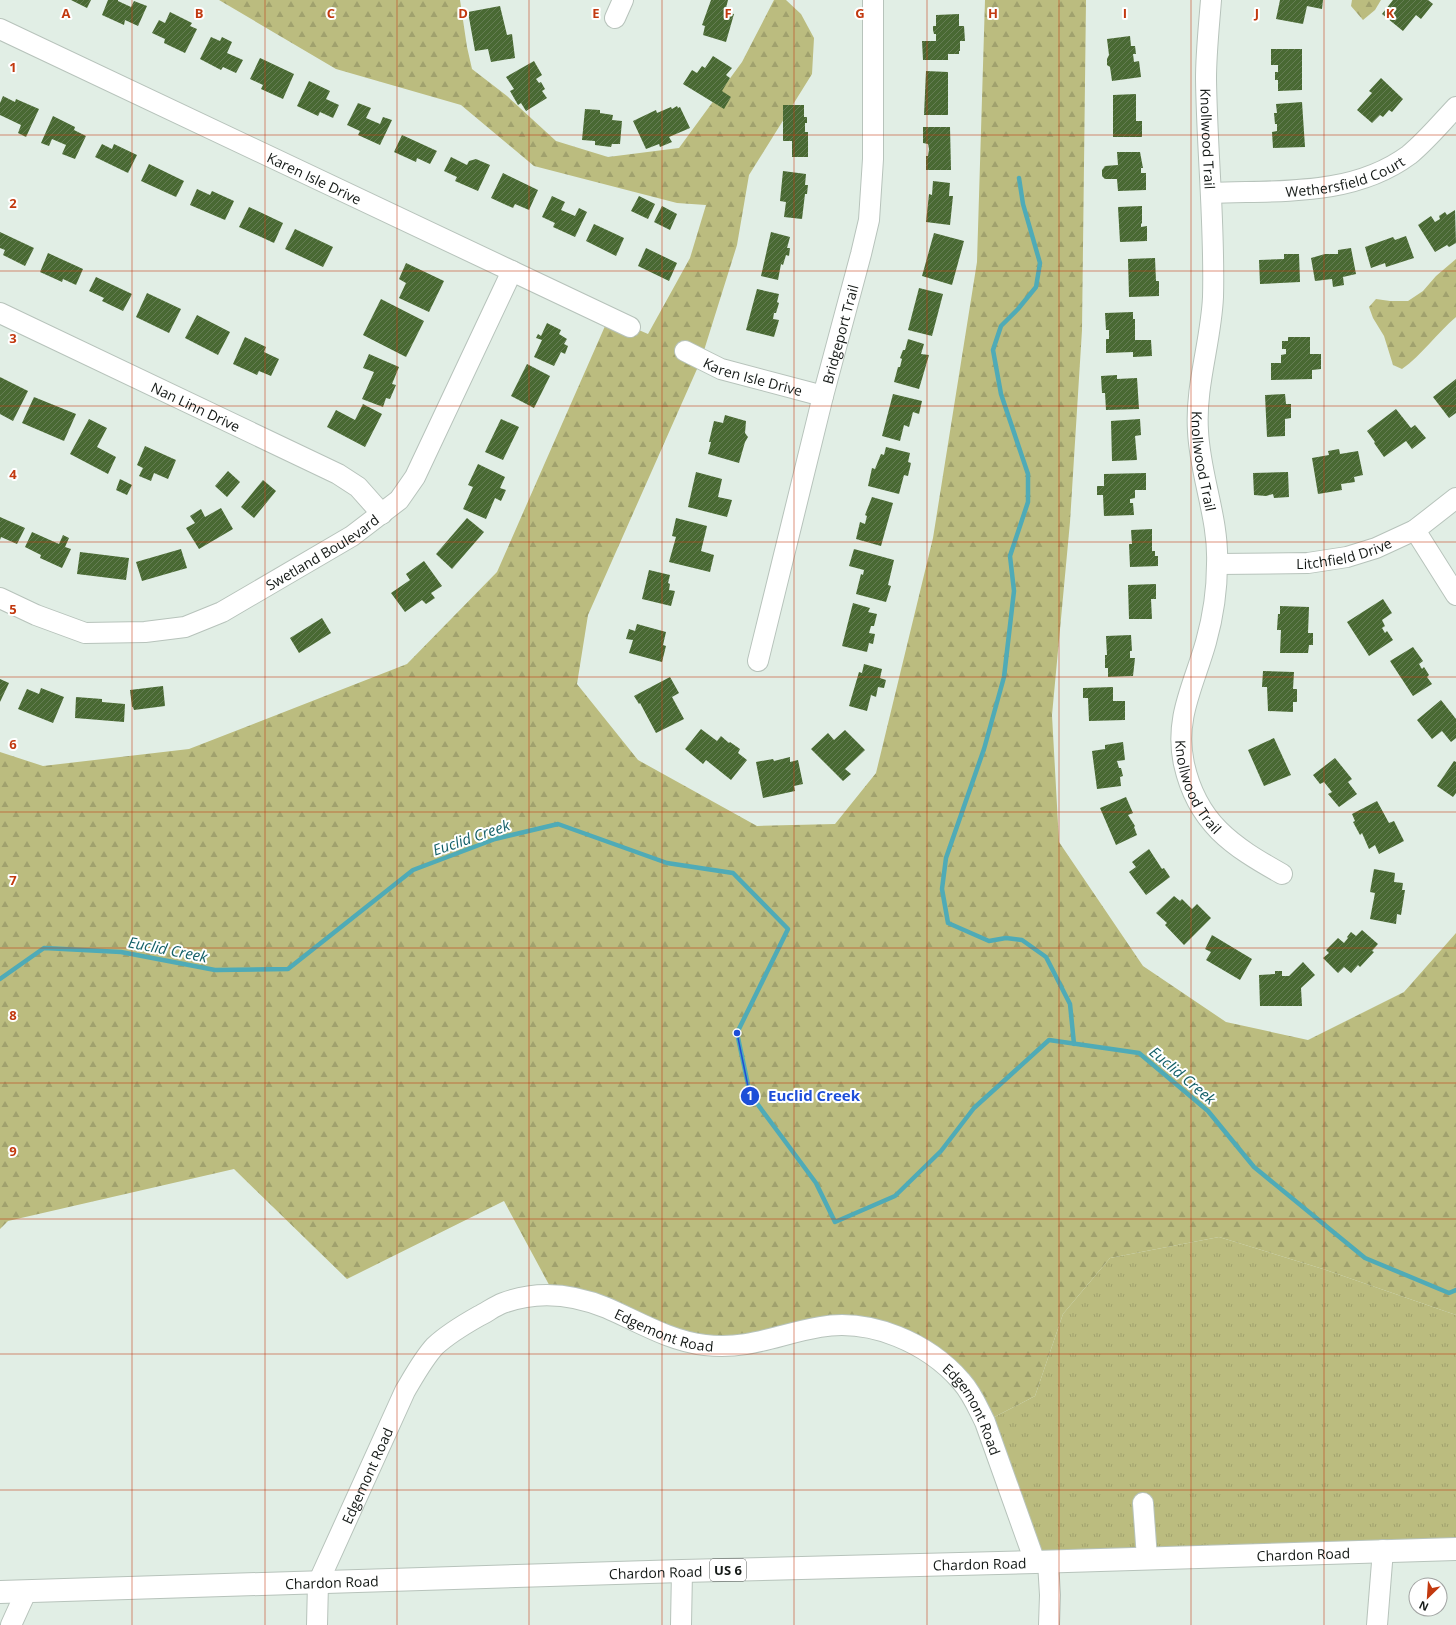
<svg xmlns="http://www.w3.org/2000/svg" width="1456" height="1625" viewBox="0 0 1456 1625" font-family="'Open Sans',sans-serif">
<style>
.grass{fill:url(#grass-tufts)}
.forest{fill:url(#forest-firs)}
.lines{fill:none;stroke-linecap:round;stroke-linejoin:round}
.stream{stroke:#4fabb7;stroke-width:4.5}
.building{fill:url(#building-hatch)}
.minor-casing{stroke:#b7c3bb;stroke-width:22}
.major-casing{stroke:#b7c3bb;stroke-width:24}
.minor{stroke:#fff;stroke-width:20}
.major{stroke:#fff;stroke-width:22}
.grid{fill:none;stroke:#c2390f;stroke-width:1;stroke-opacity:0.55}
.labels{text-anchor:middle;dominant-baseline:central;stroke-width:4;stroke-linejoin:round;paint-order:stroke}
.shield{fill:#fff;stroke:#5a5e5c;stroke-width:1}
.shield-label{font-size:13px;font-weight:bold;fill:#141916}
.street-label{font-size:14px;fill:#141916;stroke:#fff}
.water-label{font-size:15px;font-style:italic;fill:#125f68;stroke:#fff}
.grid-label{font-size:13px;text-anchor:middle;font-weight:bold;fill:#c2390f;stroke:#fff;stroke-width:4;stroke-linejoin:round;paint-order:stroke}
.leader{fill:none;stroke:#1d4ed8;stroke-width:1.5}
.callout-dot{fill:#1d4ed8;stroke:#fff;stroke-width:1.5}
.mark-label{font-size:12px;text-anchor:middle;font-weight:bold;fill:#fff}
.callout-label{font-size:15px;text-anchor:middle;font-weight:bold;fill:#1d4ed8;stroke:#fff;stroke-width:4;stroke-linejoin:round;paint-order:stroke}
</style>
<defs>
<pattern id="grass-tufts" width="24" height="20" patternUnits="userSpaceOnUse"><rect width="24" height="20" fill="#bbbc7f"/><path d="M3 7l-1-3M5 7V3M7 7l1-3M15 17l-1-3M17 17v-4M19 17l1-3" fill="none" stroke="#a0a16d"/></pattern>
<pattern id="forest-firs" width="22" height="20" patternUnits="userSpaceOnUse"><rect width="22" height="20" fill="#bbbc7f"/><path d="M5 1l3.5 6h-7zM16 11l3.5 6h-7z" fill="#a0a16d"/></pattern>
<pattern id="building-hatch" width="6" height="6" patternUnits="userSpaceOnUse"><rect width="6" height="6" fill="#496933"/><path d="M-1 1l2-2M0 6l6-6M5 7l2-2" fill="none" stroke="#657d54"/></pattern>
</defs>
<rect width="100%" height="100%" fill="#e1eee5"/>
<path class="grass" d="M1219 1237 1323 1269 1456 1315V1549L1035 1562 985 1422 1035 1396 1063 1314 1110 1258Z"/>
<g class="forest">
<path d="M219 0H460L467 47 472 69 507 96 556 141 608 157 679 148 742 62 774 0H786L801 14 814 38 812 74 749 175 737 245 701 360 588 615 577 684 638 760 757 826 835 824 876 773 933 538 977 262 985 0H1086L1082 330 1070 522 1052 715 1059 842 1143 966 1226 1022 1308 1040 1404 992 1456 933V1315L1323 1269 1219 1237 1110 1258 1063 1314 1035 1396 985 1422 962 1382 867 1328 732 1347 554 1294 504 1201 347 1279 234 1169 8 1221 0 1229V752L43 766 189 749 407 664 497 572 609 317 648 334 690 258 706 205 677 203 534 166 461 105 336 69Z"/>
<path d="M1352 0H1381L1375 10 1363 20 1351 6Z"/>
<path d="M1456 259V317C1437 333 1422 355 1402 369L1393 365 1384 336 1373 318 1369 307 1376 299 1390 301H1408L1423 291 1436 276Z"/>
</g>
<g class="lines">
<g class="stream">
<path d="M1019 178 1023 204 1040 263 1036 287 1018 309 1001 326 993 350 1001 394 1028 474V502L1010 556 1014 591 1004 677 984 749 946 858 942 889 948 923 989 941 1006 938 1022 940 1046 957 1070 1004 1074 1044"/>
<path d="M0 979 44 948 121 952 215 970 288 969 413 870 495 839 558 824 667 863 733 873 788 929 737 1033 750 1094 816 1183 835 1222 895 1196 941 1151 974 1108 1049 1040 1139 1053 1208 1111 1254 1167 1365 1258 1449 1293 1456 1290"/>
</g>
</g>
<g class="building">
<path d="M71 0H91L87 8Z"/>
<path d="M108 0H118V1L131 7 134 1 147 6 138 26 125 20 124 25 102 15Z"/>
<path d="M711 0H728L725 12 734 14 726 42 703 35 705 26 702 25Z"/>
<path d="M1280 0H1323L1322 9 1307 6 1303 24 1276 19Z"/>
<path d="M1393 0H1428L1433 4 1421 19 1416 15 1403 31 1382 14Z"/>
<path d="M500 6 507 35 512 34 515 58 491 62 488 49 475 51 468 12Z"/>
<path d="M170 12 192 23 190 26 197 29 185 53 164 43 165 39 152 33 159 20 165 23Z"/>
<path d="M959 14V26H964L965 41H960V51H959V54H948V60H923L922 41H936V34H934L933 30V26H936V15Z"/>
<path d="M1130 36 1131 46H1135L1136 54H1133L1134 62 1139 61 1141 77 1112 81 1110 67 1107 65V59L1109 55 1107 39Z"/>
<path d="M211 37 220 41 222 37 232 42 227 53 243 60 236 73 223 67 221 70 200 59Z"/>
<path d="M1271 49H1302V90L1278 91V80H1275V72H1278V65H1271Z"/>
<path d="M713 56 732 68 726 75 730 78 722 91 731 97 724 109 683 84 692 70 697 73 702 66 705 68Z"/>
<path d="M260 58 294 74 283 99 261 89 263 85 250 79Z"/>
<path d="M534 61 542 75 536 79 539 83 541 82 545 89 542 91 547 98 526 111 521 103 518 105 510 91 514 89 506 77Z"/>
<path d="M926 71 948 72V115H924Z"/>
<path d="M1381 78 1403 99 1392 112 1389 110 1383 117 1380 115 1372 123 1357 110 1372 93 1369 91Z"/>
<path d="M309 81 330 91 326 99 339 105 333 118 320 112 318 116 297 106Z"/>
<path d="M1136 94V121H1142V137H1113V95Z"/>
<path d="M3 96 15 102 16 99 39 109 26 137 18 133 21 125 0 115V103Z"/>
<path d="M1302 102 1305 147 1273 148 1272 132 1277 131V124H1275L1274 113H1277L1276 104Z"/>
<path d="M358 103 371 108 366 118 380 124 383 117 392 120 380 145 358 135 360 131 347 125Z"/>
<path d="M783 105H804V117H807V123H805V132H808V157H792V141H783Z"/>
<path d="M677 106 678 108 680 107 690 128 669 137 672 142 660 147 659 144 646 149 633 121 656 110 657 113 671 107 672 109Z"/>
<path d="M585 109 600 110V113L613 115 612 120 622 121 620 144H612L611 147 595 145V141L582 140Z"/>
<path d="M53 116 75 127 74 130 86 136 75 159 62 154 66 145 52 139 49 146 41 143Z"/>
<path d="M923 127H950L951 170H926V156H928L929 149 928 144 923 143Z"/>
<path d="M402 135 437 151 430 164 417 158 416 162 394 152Z"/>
<path d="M102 144 112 149 114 144 137 155 128 173 95 157Z"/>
<path d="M1117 152H1140L1143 168H1141V173H1146V190L1118 191 1117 179H1105L1102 176V170L1105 166 1118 165Z"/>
<path d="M451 157 467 165 469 161 476 159 490 165 478 191 455 181 457 177 444 171Z"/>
<path d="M149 164 184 181 176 197 141 181Z"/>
<path d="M783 171 806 174 805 185H808L807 194H805L802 219 784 217 786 202 780 201Z"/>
<path d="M503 173 538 190 529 210 515 204 513 208 491 198Z"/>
<path d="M933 181 950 183 949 196H953L950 225 926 222 929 194 932 195Z"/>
<path d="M197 189 210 195 212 191 234 201 225 220 190 205Z"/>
<path d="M552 196 565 202 561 210 575 216 579 208 587 212 575 237 553 227 555 223 542 217Z"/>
<path d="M639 196 655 204 648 219 631 211Z"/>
<path d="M662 206 677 214 670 230 654 222Z"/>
<path d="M1142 206V224L1141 223V227L1147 226V241L1120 242 1118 207Z"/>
<path d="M249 207 283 223 274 243 239 227Z"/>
<path d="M1455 210 1456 243 1449 247 1447 245 1435 252 1418 225 1431 216 1435 222 1440 219 1439 216 1445 212 1447 215Z"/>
<path d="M594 224 624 238 616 256 586 241Z"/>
<path d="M295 229 333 247 323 267 285 249Z"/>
<path d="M0 232 34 248 25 266 3 255 5 250 0 248Z"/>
<path d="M771 232 790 237 787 248H790L789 256 786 255 783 265 781 264 778 280 761 276Z"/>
<path d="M934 233 964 241 952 285 922 276Z"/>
<path d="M1406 236 1414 258 1386 267 1385 263 1371 268 1365 247 1393 237 1395 240Z"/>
<path d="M646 248 677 263 669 281 638 266Z"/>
<path d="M1351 248 1356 274 1343 277 1344 285 1333 287 1332 279 1315 281 1311 258 1325 254H1338V250Z"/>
<path d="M48 253 83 269 76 285 63 279 62 282 40 272Z"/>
<path d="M1284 254H1299L1300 282 1260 284 1259 260 1284 259Z"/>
<path d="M1155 258 1156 281H1159V296L1129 297 1128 259Z"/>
<path d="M406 263 444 281 429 312 399 298 406 283 399 279Z"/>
<path d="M96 277 132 294 123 311 102 301 104 298 89 291Z"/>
<path d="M919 288 943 294 932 336 908 330Z"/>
<path d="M757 289 779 294 777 302 779 303 776 313H774L773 319 779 320 774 337 746 330Z"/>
<path d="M147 293 181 309 169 333 136 317Z"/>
<path d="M381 299 424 321 406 357 363 335Z"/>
<path d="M1133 312V319H1135V340H1151L1152 356 1133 357V352L1106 353V339H1109V330H1106L1105 313Z"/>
<path d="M197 315 230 332 218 355 185 338Z"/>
<path d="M547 323 561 330 559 334 567 339 564 344 568 346 565 354 561 352 554 366 534 357 542 340 536 338 538 334 541 336Z"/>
<path d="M245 337 266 347 264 352 279 359 271 376 259 371 257 375 233 364Z"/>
<path d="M1288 337H1310V354H1321V369L1312 370V379L1271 380V363H1281V355L1286 354V349H1282V341H1288Z"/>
<path d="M908 339 924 344 921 354 929 355 919 389 894 382 898 367H900L902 359 900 358 903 350H905Z"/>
<path d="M369 354 399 367 392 384 396 385 390 399 386 398 383 407 362 399 374 372 363 368Z"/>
<path d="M527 364 550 376 534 408 511 396Z"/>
<path d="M1117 375V379L1137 378 1139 409 1106 410 1105 393H1102L1101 376Z"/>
<path d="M0 377 28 391 13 421 0 414Z"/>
<path d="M1456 379V413L1449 418 1433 397Z"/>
<path d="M893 394 922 401 919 414 913 412 909 427 904 425 900 441 882 436Z"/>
<path d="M1285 394 1286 404H1291V418L1285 419V436L1267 437 1265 395Z"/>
<path d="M34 397 76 414 64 441 22 423Z"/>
<path d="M363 404 382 414 365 447 327 427 336 410 355 420Z"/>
<path d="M1396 409 1411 428 1415 425 1426 438 1412 449 1406 441 1384 457 1374 443 1375 442 1367 431Z"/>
<path d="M725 415 746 421 745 433 748 437 745 442 739 463 708 454 711 442H709L714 421 723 423Z"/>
<path d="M89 419 107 428 97 447 116 457 108 474 70 454Z"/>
<path d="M501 419 519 427 503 460 485 452Z"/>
<path d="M1140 419 1141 435 1135 436 1137 460 1112 461 1111 421Z"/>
<path d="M145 446 176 460 168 479 154 473 151 481 139 476 143 468 137 465Z"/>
<path d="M886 447 910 453 908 462 911 463 908 476 904 475 899 494 868 486 872 468 875 469 881 454 884 455Z"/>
<path d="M1339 449 1340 454 1358 451 1363 475 1354 477 1355 482 1341 484 1342 490 1318 494 1312 458 1329 455 1328 451Z"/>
<path d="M478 464 505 477 500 488 506 490 501 501 495 498 486 519 463 509 473 487 468 485Z"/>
<path d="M228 471 240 482 227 497 215 486Z"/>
<path d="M696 472 722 479 718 497 732 500 727 517 688 507Z"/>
<path d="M1288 472 1289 497 1274 498 1273 494 1266 496 1254 495 1253 473Z"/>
<path d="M1146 473V490H1135V498L1130 499V503H1133L1134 515 1104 516 1103 495H1097V486H1104V474Z"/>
<path d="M120 479 132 485 127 495 116 490Z"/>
<path d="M263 480 276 491 254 518 241 507Z"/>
<path d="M872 497 893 503 881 546 856 539 860 522 865 524 867 516 865 515Z"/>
<path d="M221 508 233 529 199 549 186 528 195 523 190 516 201 509 205 517Z"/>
<path d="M0 517 25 528 17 544 1 537 0 540Z"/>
<path d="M467 518 484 532 452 569 436 554Z"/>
<path d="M676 518 707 526 701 551 714 555 710 572 669 562 676 537 672 536Z"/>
<path d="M1152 529V551H1155V556H1158V566L1130 567 1129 544H1132L1131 530Z"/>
<path d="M32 532 59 544 63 535 69 538 65 547 71 549 62 568 40 558 41 555 25 547Z"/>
<path d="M181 549 187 568 142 581 136 562Z"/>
<path d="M854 549 894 560 888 585 891 586 886 602 856 594 861 574 863 575 864 570 849 566Z"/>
<path d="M80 552 129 558 126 580 77 574Z"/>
<path d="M424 561 442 586 431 593 435 598 426 604 422 600 405 612 391 593 410 580 406 574Z"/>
<path d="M649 570 670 575 668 583 670 584 669 590 675 591 671 606 642 599Z"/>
<path d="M1156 584V599H1151L1152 619H1129L1128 585Z"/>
<path d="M1383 599 1392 613 1382 620 1385 626 1382 628 1385 633 1387 631 1393 640 1369 656 1347 622Z"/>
<path d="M853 603 870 608 868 612 877 614 874 626H871L869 633 875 634 873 644 869 643 867 652 842 646Z"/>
<path d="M1280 606 1309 607 1308 633H1313V645H1309L1308 653H1280L1281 630H1277L1278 614H1280Z"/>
<path d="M322 618 331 633 299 653 290 638Z"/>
<path d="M637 624 666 632 663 645 666 646 662 662 629 653 633 640 626 639 629 629 635 631Z"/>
<path d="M1131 635 1132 651H1130V658H1135L1133 676 1108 677V668H1105V655H1107L1106 636Z"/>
<path d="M1413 647 1423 661 1419 664 1422 669 1424 667 1429 675 1427 677 1432 684 1413 696 1390 661Z"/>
<path d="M864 664 882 669 880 678 886 680 884 688 878 687 876 697 871 695 867 711 849 706 859 672 862 673Z"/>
<path d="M1263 671 1294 672 1293 689H1297V702H1293V712L1268 711 1267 687H1262Z"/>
<path d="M670 677 679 693 672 697 684 719 656 733 640 703 639 704 634 696Z"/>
<path d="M0 679 9 683 0 702Z"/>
<path d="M163 686 165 706 134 710 133 707H132L130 690Z"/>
<path d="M1113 687V701H1125V720L1089 721 1088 698H1083V688Z"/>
<path d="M41 688 64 697 53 723 18 709 27 689 39 694Z"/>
<path d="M76 697 102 699V702L125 704 124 722 75 718Z"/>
<path d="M1441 700 1456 719V738L1451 742 1442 731 1432 739 1417 720Z"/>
<path d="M701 729 717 741 721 736 729 743 730 742 740 749 738 753 747 760 731 780 706 760 703 764 685 749Z"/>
<path d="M845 730 865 750 845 769 851 774 843 781 811 749 828 733 834 740Z"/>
<path d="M1274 738 1291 775 1264 786 1248 750Z"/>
<path d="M1123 742 1125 760 1117 761 1119 768H1121L1123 776 1120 777 1121 786 1097 789 1092 751 1105 749V745Z"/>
<path d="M790 757V762L798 760 803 784 794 786 795 791 763 798 756 762 773 759 774 761Z"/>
<path d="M1335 758 1352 779 1348 782 1357 794 1339 807 1328 794 1332 792 1324 782 1320 784 1313 775Z"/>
<path d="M1454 761 1456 762V793L1453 797 1437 786Z"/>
<path d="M1126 797 1133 813 1128 815 1135 826 1134 827 1137 835 1116 845 1100 808Z"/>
<path d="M1377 801 1389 823 1394 821 1404 841 1379 854 1375 845 1369 849 1362 833 1360 835 1353 822 1355 821 1352 814Z"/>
<path d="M1149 849 1162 869 1164 868 1170 877 1146 895 1129 872 1136 867 1132 862Z"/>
<path d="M1374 869 1395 873 1394 882 1403 883 1402 890H1405L1401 915 1397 914 1396 924 1370 919 1375 893 1370 892Z"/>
<path d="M1174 896 1180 901 1182 899 1192 909 1197 904 1211 918 1184 945 1165 925 1167 923 1156 913Z"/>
<path d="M1362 930 1378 944 1372 951 1374 952 1360 967 1358 965 1351 973 1344 967 1338 973 1323 958 1329 953 1326 950 1338 938 1344 943 1348 938 1347 937 1351 932 1356 936Z"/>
<path d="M1212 935 1252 959 1240 980 1206 960 1211 952 1205 949Z"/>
<path d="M1303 962 1315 975 1301 988 1302 1006H1260L1259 975 1275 974V971H1282V976H1289Z"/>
</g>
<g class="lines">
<defs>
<g id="minor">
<path id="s1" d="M1211 0C1209 26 1206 53 1206 79 1207 152 1215 225 1213 297 1211 342 1195 386 1198 431 1200 476 1219 519 1217 564 1217 590 1213 617 1206 642 1194 685 1174 718 1184 764 1197 823 1232 846 1282 874"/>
<path d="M615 18 623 0"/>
<path id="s2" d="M0 29 630 327"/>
<path id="s3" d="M1211 193C1279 190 1352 197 1409 155 1426 141 1441 123 1456 107"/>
<path id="s4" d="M0 313 338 474 358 487 382 514"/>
<path id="s5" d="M685 351 721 369 823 396"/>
<path d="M1415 530 1456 595"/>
<path id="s6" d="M1218 564 1308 563 1347 557 1376 548 1415 530 1456 498"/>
<path id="s7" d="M0 598 36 615 85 633 145 632 185 627 222 612 352 536 399 500 415 477 512 271"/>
<path id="s8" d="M758 661 823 396 861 254 869 220 873 159V0"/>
<path d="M1143 1503 1147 1558"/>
<path d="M1048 1562 1050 1595 1049 1625"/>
<path d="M11 1625 26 1592"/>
<path id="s9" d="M317 1625 318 1583 405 1391C414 1376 423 1359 435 1346 448 1334 463 1325 479 1316 487 1312 495 1306 503 1303 538 1290 573 1294 607 1308 639 1322 670 1341 705 1345 750 1350 778 1334 820 1327 871 1318 928 1343 961 1381 972 1393 978 1408 985 1422L1035 1562"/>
<path d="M681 1625 682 1571"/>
<path d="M1377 1625 1383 1550"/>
</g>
<g id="major">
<path id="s10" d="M0 1592 682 1571 1035 1562 1456 1549"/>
</g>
</defs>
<use href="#minor" class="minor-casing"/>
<use href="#major" class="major-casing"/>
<use href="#minor" class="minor"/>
<use href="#major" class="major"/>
</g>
<path class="grid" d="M132 0V1625M265 0V1625M397 0V1625M529 0V1625M662 0V1625M794 0V1625M927 0V1625M1059 0V1625M1191 0V1625M1324 0V1625M0 135H1456M0 271H1456M0 406H1456M0 542H1456M0 677H1456M0 812H1456M0 948H1456M0 1083H1456M0 1219H1456M0 1354H1456M0 1490H1456"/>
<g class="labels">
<rect class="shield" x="710" y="1559" width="36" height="22" rx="3"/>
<g class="shield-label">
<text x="728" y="1570">US 6</text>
</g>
<g class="street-label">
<text stroke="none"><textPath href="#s1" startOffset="139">Knollwood Trail</textPath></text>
<text stroke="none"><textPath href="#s3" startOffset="136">Wethersfield Court</textPath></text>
<text stroke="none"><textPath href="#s2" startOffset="348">Karen Isle Drive</textPath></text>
<text stroke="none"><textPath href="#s8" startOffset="337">Bridgeport Trail</textPath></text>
<text stroke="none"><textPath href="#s5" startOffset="73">Karen Isle Drive</textPath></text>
<text stroke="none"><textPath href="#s4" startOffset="217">Nan Linn Drive</textPath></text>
<text stroke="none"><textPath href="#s1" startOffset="463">Knollwood Trail</textPath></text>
<text stroke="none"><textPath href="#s7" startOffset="349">Swetland Boulevard</textPath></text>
<text stroke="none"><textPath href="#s6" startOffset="127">Litchfield Drive</textPath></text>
<text stroke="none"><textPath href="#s1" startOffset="798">Knollwood Trail</textPath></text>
<text stroke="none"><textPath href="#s9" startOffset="556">Edgemont Road</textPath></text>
<text stroke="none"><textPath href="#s9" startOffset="904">Edgemont Road</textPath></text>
<text stroke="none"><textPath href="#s9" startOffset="160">Edgemont Road</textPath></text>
<text stroke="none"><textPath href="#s10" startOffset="1304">Chardon Road</textPath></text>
<text stroke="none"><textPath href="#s10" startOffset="980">Chardon Road</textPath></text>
<text stroke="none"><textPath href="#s10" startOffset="656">Chardon Road</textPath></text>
<text stroke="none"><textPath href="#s10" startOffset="332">Chardon Road</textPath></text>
</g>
<g class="water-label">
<text transform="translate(471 837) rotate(-19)">Euclid Creek</text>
<text transform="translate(168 949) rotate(11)">Euclid Creek</text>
<text transform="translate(1183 1075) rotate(40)">Euclid Creek</text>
</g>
</g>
<g class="grid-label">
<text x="66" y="18">A</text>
<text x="199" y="18">B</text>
<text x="331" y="18">C</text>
<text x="463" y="18">D</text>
<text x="596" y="18">E</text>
<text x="728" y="18">F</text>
<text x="860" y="18">G</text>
<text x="993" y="18">H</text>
<text x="1125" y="18">I</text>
<text x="1257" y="18">J</text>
<text x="1390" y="18">K</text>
<text x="13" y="72">1</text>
<text x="13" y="208">2</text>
<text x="13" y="343">3</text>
<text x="13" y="479">4</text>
<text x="13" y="614">5</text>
<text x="13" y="749">6</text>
<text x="13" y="885">7</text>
<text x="13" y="1020">8</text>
<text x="13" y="1156">9</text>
</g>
<path class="leader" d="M737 1033L750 1096"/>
<g class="callout-dot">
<circle cx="737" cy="1033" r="4"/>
<circle cx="750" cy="1096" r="10"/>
</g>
<g class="mark-label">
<text x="750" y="1100">1</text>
</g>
<g class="callout-label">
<text x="814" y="1101">Euclid Creek</text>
</g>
<g transform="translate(1428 1597) rotate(205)"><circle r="19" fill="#ffffff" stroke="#a1a3a2"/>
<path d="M0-3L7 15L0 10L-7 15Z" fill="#c2390f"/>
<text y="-6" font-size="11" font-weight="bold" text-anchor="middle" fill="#141916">N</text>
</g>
</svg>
